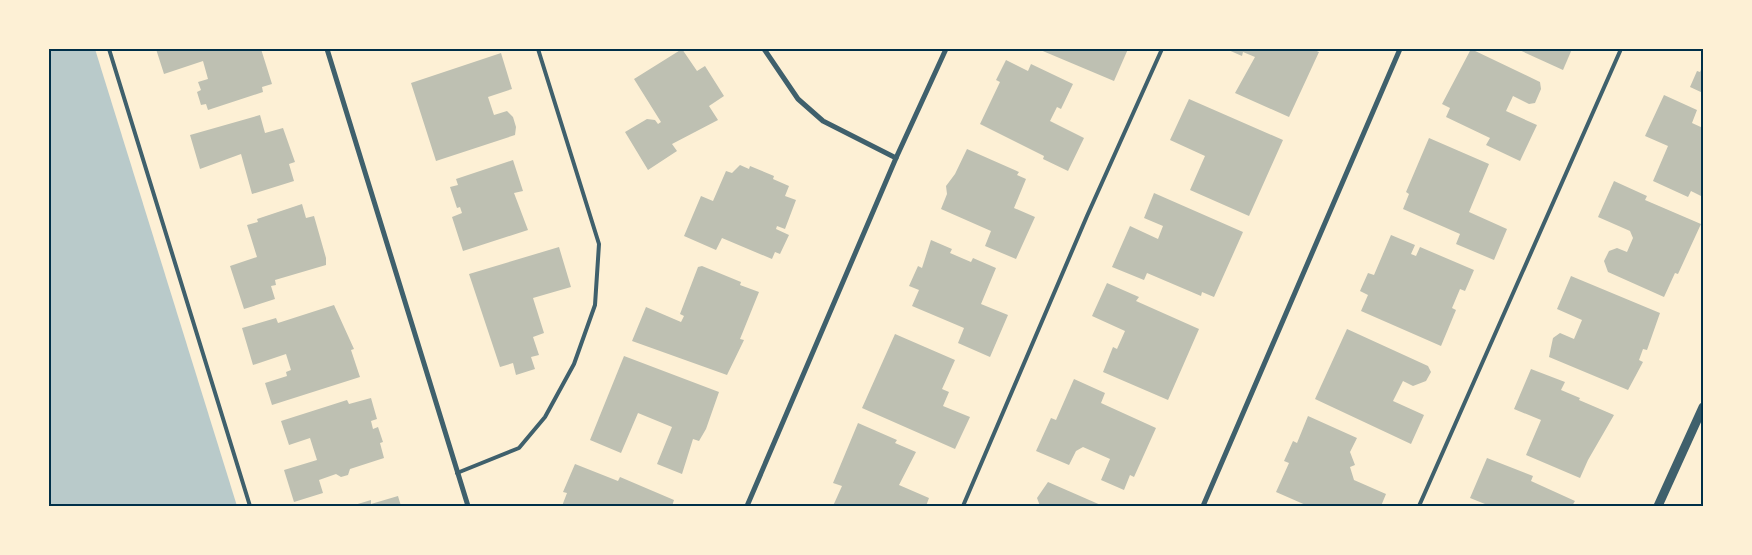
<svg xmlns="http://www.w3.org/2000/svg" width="1752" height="555" viewBox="0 0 1752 555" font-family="'PT Serif',serif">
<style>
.green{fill:#b9caca}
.building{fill:#bec0b2}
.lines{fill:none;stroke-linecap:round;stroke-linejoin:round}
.service{stroke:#3f606c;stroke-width:4}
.minor{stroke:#3f606c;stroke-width:5}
.tertiary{stroke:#3f606c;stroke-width:9}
.neatline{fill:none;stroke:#003049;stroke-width:2}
</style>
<rect width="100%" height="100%" fill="#fdf0d5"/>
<path class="green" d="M49 49H95L237 506H49Z"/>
<g class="building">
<path d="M156 49H261L272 84 262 87 263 92 208 110 206 104 201 105 197 92 201 90 198 82 208 79 203 61 164 74Z"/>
<path d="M682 49 697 71 705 66 724 96 709 106 718 120 672 144 677 151 648 170 625 132 647 119 655 120 658 124 661 122 634 79Z"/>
<path d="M1038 49H1128L1114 81Z"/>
<path d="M1226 49H1312L1319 52 1289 117 1235 93 1255 57 1243 52 1242 56Z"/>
<path d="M1471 49 1540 82 1541 89 1535 103 1529 104 1513 96 1506 111 1537 125 1520 161 1486 145 1490 138 1446 117 1450 108 1442 104Z"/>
<path d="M1517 49H1572L1563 70Z"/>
<path d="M501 53 512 89 488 97 494 115 507 111 513 117 516 127 515 135 436 161 411 83Z"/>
<path d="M1006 60 1028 71 1031 64 1073 84 1061 109 1057 107 1050 121 1084 138 1068 171 1043 159 1044 156 980 124 1000 82 996 80Z"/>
<path d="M1703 65V93L1690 87 1697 71 1700 72Z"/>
<path d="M1664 95 1697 110 1692 123 1703 128V197L1691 191 1688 197 1653 181 1668 146 1645 136Z"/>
<path d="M1189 99 1283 140 1249 216 1190 190 1205 156 1170 140Z"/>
<path d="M260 115 265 133 283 128 295 162 289 164 294 181 252 194 241 154 200 169 190 135Z"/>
<path d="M1429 138 1489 164 1469 212 1507 229 1494 260 1456 244 1460 234 1403 209 1409 194 1406 192Z"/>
<path d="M967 149 1019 172 1017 175 1026 179 1014 208 1035 217 1016 259 985 246 991 231 941 209 947 194 946 186 955 174Z"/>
<path d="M513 160 523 191 514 193 528 230 463 251 452 217 462 213 460 207 457 208 450 187 458 185 456 179Z"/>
<path d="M740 165 749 169 750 166 774 176 773 179 789 186 785 196 796 200 785 229 777 226 776 229 789 235 780 254 775 252 772 259 722 238 716 250 684 236 701 196 713 201 726 171 732 173Z"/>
<path d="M1614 181 1647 196 1645 200 1701 224 1678 274 1675 273 1664 297 1608 272 1604 261 1609 251 1617 248 1627 252 1633 238 1630 231 1598 217Z"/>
<path d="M1154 193 1243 232 1214 297 1202 292 1201 296 1147 273 1144 280 1112 267 1130 226 1158 239 1163 226 1144 218Z"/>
<path d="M302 204 306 218 314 216 326 258V265L275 280 276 285 271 286 275 299 244 309 230 266 257 257 247 225 258 222 257 219Z"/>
<path d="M1391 235 1415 245 1411 254 1416 256 1420 247 1474 270 1465 291 1460 289 1452 308 1456 310 1441 346 1361 311 1368 295 1360 291 1368 273 1374 275Z"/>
<path d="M931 240 952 249 950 253 971 262 973 258 996 268 981 304 1008 315 990 357 958 343 964 328 912 306 919 290 909 286 918 266 922 268Z"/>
<path d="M559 247 571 287 533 298 544 333 533 337 539 355 531 357 535 369 516 375 513 363 500 367 469 274Z"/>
<path d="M702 266 741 282 740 285 759 292 740 339 744 340 727 375 632 341 646 307 681 322 684 316 680 314 698 267Z"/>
<path d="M1571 276 1660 313 1647 350 1643 349 1639 360 1643 362 1628 390 1549 357 1553 338 1560 333 1574 339 1582 320 1557 309Z"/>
<path d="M1107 283 1139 297 1136 301 1199 329 1168 400 1103 372 1113 347 1117 349 1125 331 1092 316Z"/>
<path d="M334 305 354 349 351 350 360 377 272 405 265 383 287 376 286 372 291 370 286 354 253 365 242 328 276 318 278 323Z"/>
<path d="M1347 329 1428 366 1431 372 1426 381 1413 386 1403 381 1393 401 1424 415 1411 444 1315 399Z"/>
<path d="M895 334 955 360 942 389 949 392 943 406 970 417 955 449 862 408Z"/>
<path d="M624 356 719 392 706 429 699 441 693 439 682 474 657 464 672 427 638 413 621 453 590 440Z"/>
<path d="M1531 369 1565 382 1561 390 1580 398 1579 400 1614 415 1588 460 1580 478 1526 455 1541 420 1514 409Z"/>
<path d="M1074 379 1105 393 1101 403 1156 428 1134 477 1130 475 1124 490 1101 480 1110 459 1083 447 1076 451 1069 465 1036 451 1051 418 1056 420Z"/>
<path d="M371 398 377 419 371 421 373 429 378 427 383 442 380 443 384 458 350 469 348 475 341 477 336 474 319 480 323 493 294 502 284 470 317 460 310 438 289 445 281 421 347 400 349 404Z"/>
<path d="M1308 416 1357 438 1350 452 1355 465 1350 467 1354 480 1386 494 1381 506H1308L1276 492 1289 463 1284 461 1293 441 1297 443Z"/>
<path d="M858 423 897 440 895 443 916 452 899 485 929 498 926 506H833L842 486 833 483Z"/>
<path d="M1487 458 1533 476 1531 481 1575 501 1572 506H1490L1470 498Z"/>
<path d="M575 464 618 481 620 477 674 500 672 506H562L567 493 563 492Z"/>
<path d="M1048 482 1103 506H1040L1037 498Z"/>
<path d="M398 496 401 506H351L371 500V504Z"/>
</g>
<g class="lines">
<g class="service">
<path d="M109 49 250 506"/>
<path d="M457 473 519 448 545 417 574 364 595 305 599 244 538 49"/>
<path d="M963 506 1087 216 1162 49"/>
<path d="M1419 506 1621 49"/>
</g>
<g class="minor">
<path d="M327 49 468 506"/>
<path d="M764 49 798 99 823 121 896 158"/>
<path d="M747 506 896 158 946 49"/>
<path d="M1203 506 1400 49"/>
</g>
<path class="tertiary" d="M1658 506 1703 407"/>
</g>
<rect width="1752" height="555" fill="none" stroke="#fdf0d5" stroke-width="100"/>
<rect x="50" y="50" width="1652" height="455" class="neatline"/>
</svg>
